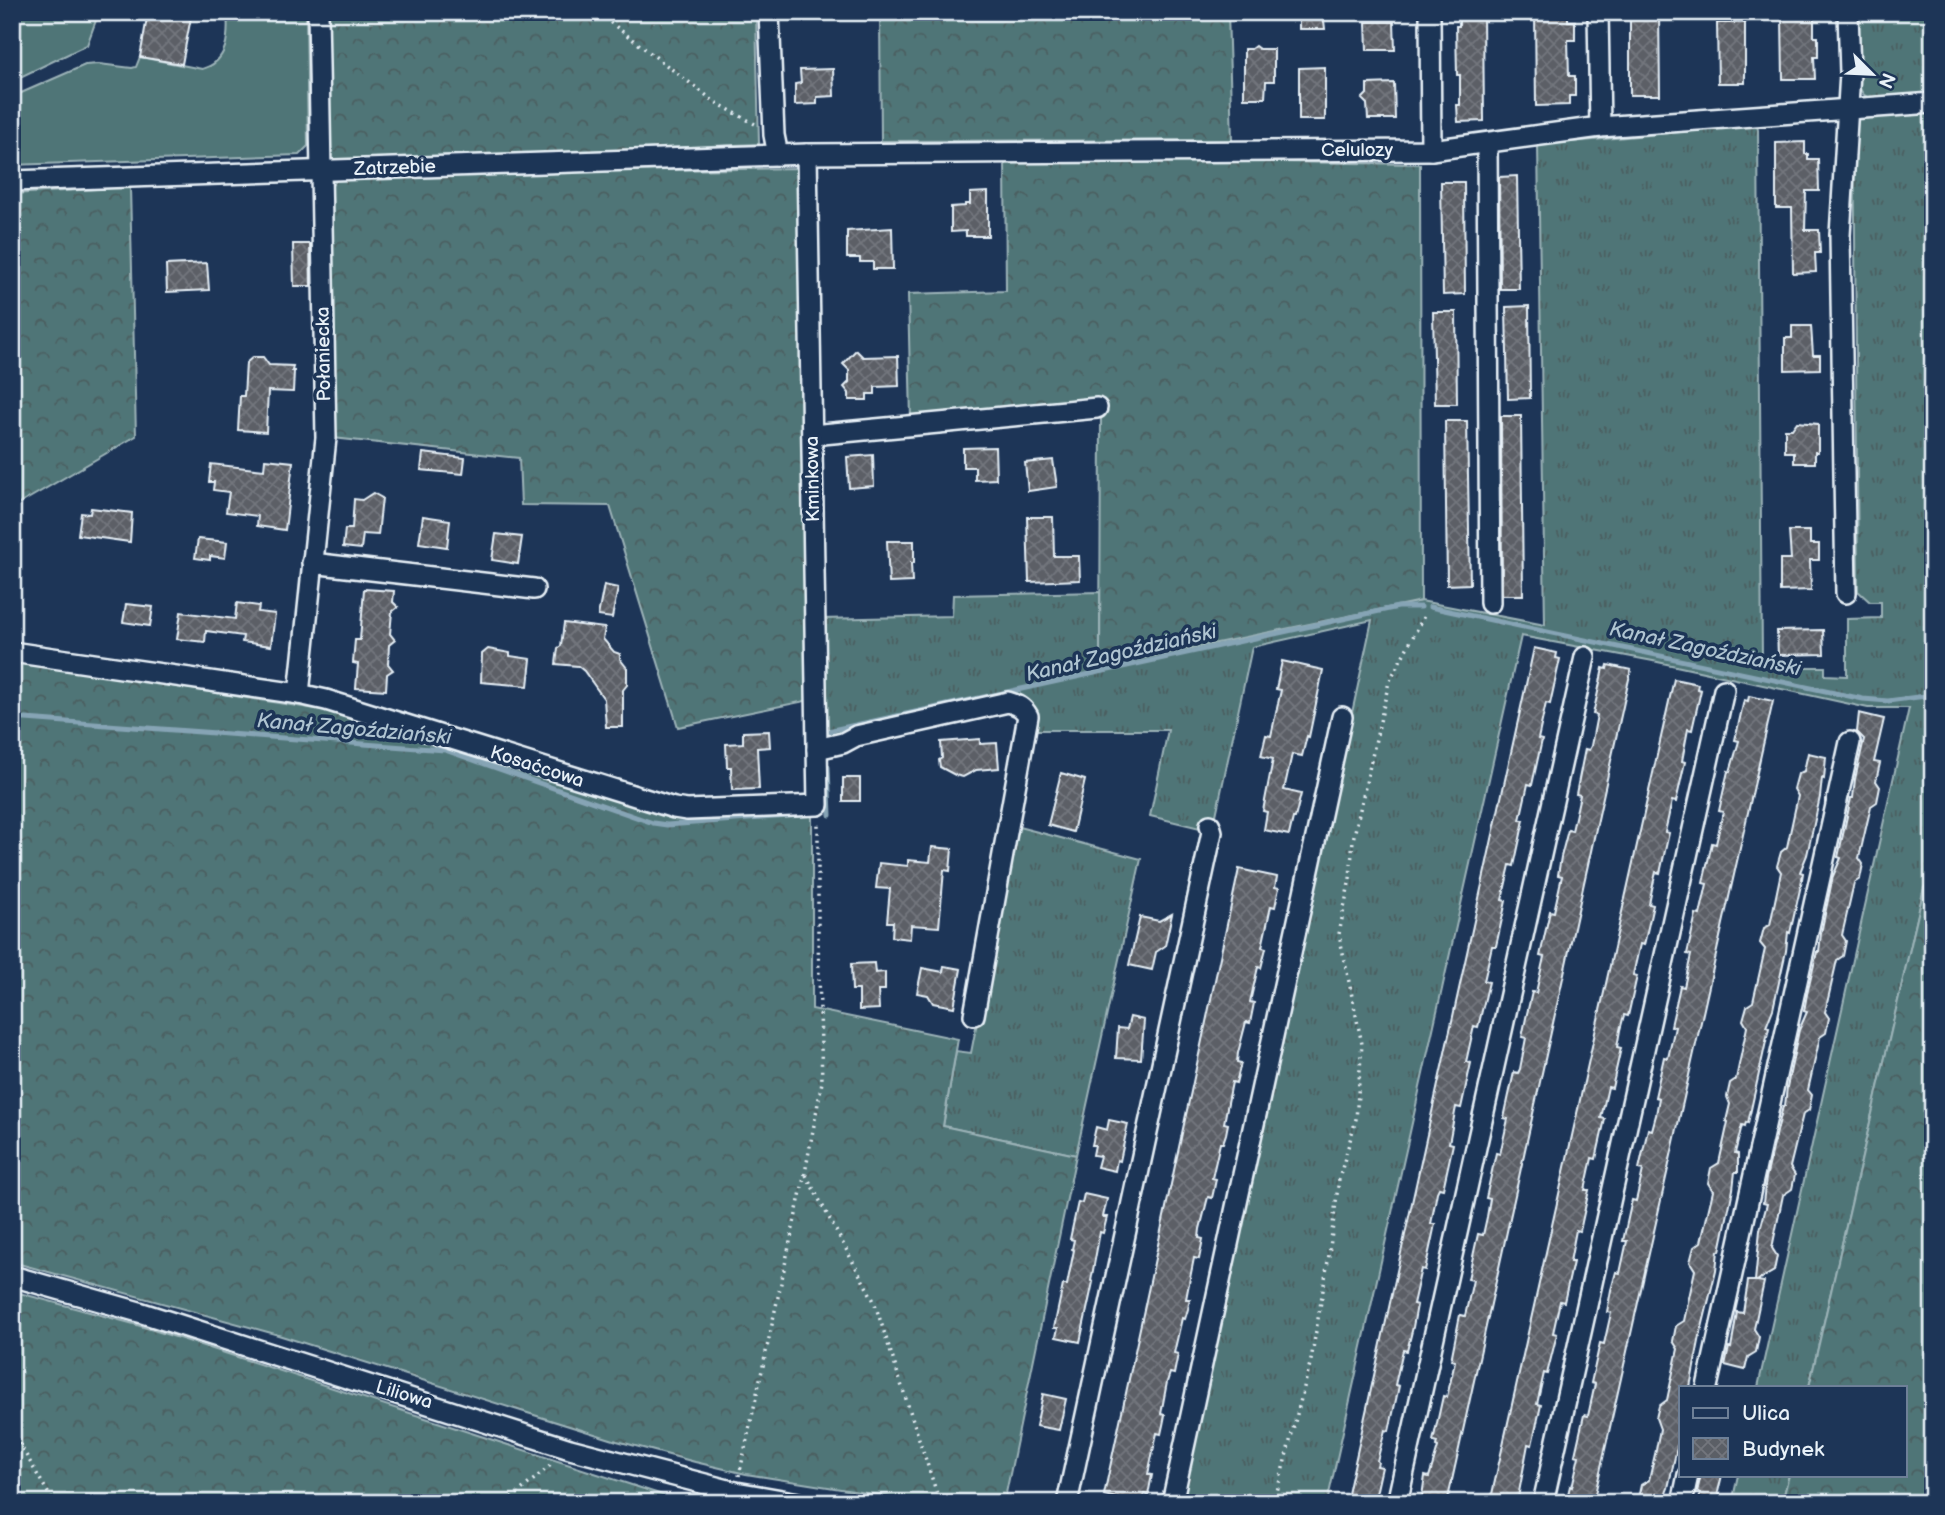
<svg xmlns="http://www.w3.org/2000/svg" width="1945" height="1515" viewBox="0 0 1945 1515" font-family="'Balsamiq Sans',sans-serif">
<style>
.grass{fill:url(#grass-tufts);stroke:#9cb3b8;stroke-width:2}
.forest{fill:url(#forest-crowns);stroke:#9cb3b8;stroke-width:2}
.garden{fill:#507577;stroke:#9cb3b8;stroke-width:2}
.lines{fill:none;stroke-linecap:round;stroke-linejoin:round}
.stream{stroke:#86a4b5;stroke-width:5}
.building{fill:url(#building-cross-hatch);stroke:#e8f1f8;stroke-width:2}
.minor-casing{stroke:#e8f1f8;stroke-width:24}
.path{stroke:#e8f1f8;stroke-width:3.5;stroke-dasharray:2 5;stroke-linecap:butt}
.minor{stroke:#1d3557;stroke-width:19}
.labels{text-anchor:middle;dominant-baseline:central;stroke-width:7;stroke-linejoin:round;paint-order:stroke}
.street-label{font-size:19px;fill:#e8f1f8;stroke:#1d3557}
.water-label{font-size:21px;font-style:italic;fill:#afc4d1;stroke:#1d3557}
</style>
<defs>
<pattern id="grass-tufts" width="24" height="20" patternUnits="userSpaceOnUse" patternTransform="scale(1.75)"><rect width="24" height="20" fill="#507577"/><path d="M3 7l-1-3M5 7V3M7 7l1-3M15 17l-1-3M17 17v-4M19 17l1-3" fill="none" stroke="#4b5e60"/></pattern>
<pattern id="forest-crowns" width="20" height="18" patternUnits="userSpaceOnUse" patternTransform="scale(1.75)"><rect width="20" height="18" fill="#507577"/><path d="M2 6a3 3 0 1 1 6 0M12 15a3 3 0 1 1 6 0" fill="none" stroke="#4b5e60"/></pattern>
<pattern id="building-cross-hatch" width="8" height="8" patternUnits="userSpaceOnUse" patternTransform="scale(1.75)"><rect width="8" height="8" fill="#5b5f66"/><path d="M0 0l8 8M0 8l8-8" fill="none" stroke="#73767d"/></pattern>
</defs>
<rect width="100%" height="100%" fill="#1d3557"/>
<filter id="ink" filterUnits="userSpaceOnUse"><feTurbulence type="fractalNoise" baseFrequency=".0143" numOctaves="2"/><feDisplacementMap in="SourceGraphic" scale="14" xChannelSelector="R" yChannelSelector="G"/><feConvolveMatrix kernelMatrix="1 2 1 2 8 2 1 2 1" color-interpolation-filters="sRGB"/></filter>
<g filter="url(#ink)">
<g class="grass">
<path d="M1855 12H1933V94L1870 99 1863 94 1859 87Z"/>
<path d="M1933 110V876L1924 888 1809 1387H1758L1909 708H1868L1653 661 1521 636 1327 1503H1182L1372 620 1252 647 1215 820 1204 829 1150 816 1168 730H1032L1034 714 1030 702 1022 698 834 739 824 737 821 619 952 616 953 595 1100 592V666L1421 601 1545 625 1538 145 1757 125 1758 130 1762 660H1772V664H1777V667H1825V675L1847 676V619L1881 618V602H1870L1858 591 1854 116Z"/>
<path d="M1015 826 1141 859 1076 1155 943 1126 956 1051 971 1053Z"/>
<path d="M1738 1475H1789L1782 1503H1732Z"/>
</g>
<g class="forest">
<path d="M325 12H756L759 144 328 162Z"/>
<path d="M880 12H1228L1232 140 881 141Z"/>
<path d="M1005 158 1420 164 1421 601 1100 667 1101 415 1105 411V402L911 420 908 294 1006 291Z"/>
<path d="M800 168 810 700 678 727 610 506 521 505 519 458 333 438 327 191 341 175Z"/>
<path d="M130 187 136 436 12 508V194Z"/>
<path d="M12 660 322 710 561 784 676 815 812 808V1009L958 1039 943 1126 1076 1155 1004 1503H929L746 1474 695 1462 617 1441 275 1334 12 1262Z"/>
<path d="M1933 876V1503H1782L1789 1475H1905V1387H1809L1924 888Z"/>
<path d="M12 1291 134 1324 185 1340 687 1503H12Z"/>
</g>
<g class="garden">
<path d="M12 12H99L87 45 12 81Z"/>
<path d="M227 12H306L308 146 299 155 12 165V97L85 65 99 64 132 68 136 67 140 57 202 69C228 62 229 36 227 12Z"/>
</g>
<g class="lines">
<g class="stream">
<path d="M1430 607 1863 699 1888 701 1933 695"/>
<path d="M12 718 445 750 653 823 667 825 803 815"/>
<path d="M828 734V731L1398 607H1421"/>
<path d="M828 767 830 815"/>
</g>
</g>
<g class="building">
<path d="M148 12H192L182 64 140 57Z"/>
<path d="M1299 12H1323L1325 29H1299Z"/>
<path d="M1459 12H1483L1484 121 1458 122 1457 105H1460V75H1457L1456 26H1459Z"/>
<path d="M1535 12H1568V21H1575V40H1568L1569 76H1575V96H1569V105L1536 106Z"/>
<path d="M1630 12H1659L1660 95H1630Z"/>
<path d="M1814 16V37H1818V57H1814L1815 79H1783L1782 17Z"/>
<path d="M1366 22H1394L1395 50H1367Z"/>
<path d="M1717 23H1745V83H1718Z"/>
<path d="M1255 46 1259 49H1274V81H1266L1265 98H1244V49H1251Z"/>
<path d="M1325 67V120H1299V68Z"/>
<path d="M833 69 834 96 817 97V104L795 105V84L801 83 800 70Z"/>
<path d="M1394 83 1395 119H1368L1367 104 1362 99 1367 94V84Z"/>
<path d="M1805 142V154H1808V159H1818L1819 191H1806L1805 230H1819L1820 253H1815L1816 272 1793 273 1792 208H1776V143Z"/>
<path d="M1517 176 1519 289H1500L1499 177Z"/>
<path d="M1441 182H1464L1465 294 1443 295Z"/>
<path d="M988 192V236H966V231L951 232V207L965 206V204H970V193Z"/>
<path d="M892 228 893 269H873V262H860V258H847V231Z"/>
<path d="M293 244H310L311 286H294Z"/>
<path d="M207 263 209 290 167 292 166 265Z"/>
<path d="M1529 306 1530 398 1508 399 1506 307Z"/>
<path d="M1433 312H1456L1457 404H1435Z"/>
<path d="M1792 326H1811L1813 355H1820V369L1785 370V338H1792Z"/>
<path d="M856 350 863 357 898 356 899 386 875 387V394H867V400H849V393L844 387 849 382V370L843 364Z"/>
<path d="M253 357H263L269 365 293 366 292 371H294L293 392 268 391 266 432 238 430 240 396H244L246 363Z"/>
<path d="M1501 416H1521L1523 595H1502Z"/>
<path d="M1445 421H1467L1470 584 1447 585Z"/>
<path d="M1797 422 1818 424V452H1815V463H1794V452H1785V429H1792Z"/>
<path d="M995 447 996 479 975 480V467H963V448Z"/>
<path d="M423 453 465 458 463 474 421 470Z"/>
<path d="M873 455 874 486 849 488 847 457Z"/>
<path d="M265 459 293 462 285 530 257 526 258 516 226 512 229 492 213 490 214 482H209L211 464 264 470Z"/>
<path d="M1053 460 1057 487 1028 491 1025 463Z"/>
<path d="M373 493 382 498 378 535 363 534 361 549 343 547 345 529H352L354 499 362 500Z"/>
<path d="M91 508 132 513 130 542 78 535 81 513 90 514Z"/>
<path d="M423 516 450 520 447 547 419 543Z"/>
<path d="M1027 517H1053L1054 556H1079L1080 580 1029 582Z"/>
<path d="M1789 531H1810V544H1819V560H1810L1811 590 1780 591V559H1791Z"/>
<path d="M496 534 522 537 518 564 492 560Z"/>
<path d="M198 539 227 542 225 558 210 556V560L195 558Z"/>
<path d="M887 541H914V563H911L912 582 889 583Z"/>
<path d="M604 585 618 588 612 618 598 616Z"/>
<path d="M364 589 394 591 393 602 398 607 392 612 390 634 395 640 389 645 388 664 393 670 387 674 386 690 356 688 358 664 353 663 354 651 355 640H360Z"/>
<path d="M237 603 259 606 258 612 275 614 271 646 242 642 243 636 206 631 205 642 177 639 181 612 235 619Z"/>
<path d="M126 604 153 607 150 626 123 622Z"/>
<path d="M564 623 605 628 603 639 614 652 620 654V659L627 668V685L623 690V727H606L604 699 584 671 578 666 556 664 558 648 561 646Z"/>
<path d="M1823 630 1824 654 1778 655 1777 631Z"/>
<path d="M1534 648 1557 653 1556 658 1560 659 1550 704 1546 703 1538 739 1542 740 1532 785 1528 784 1520 820H1524L1514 866 1510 865 1502 900 1506 901 1496 946H1492L1491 950 1484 981 1489 982 1478 1027 1474 1026 1466 1062 1471 1063 1461 1108 1456 1107 1455 1112 1449 1143 1453 1144 1443 1189 1439 1188 1437 1192 1431 1224H1435L1431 1243 1425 1270 1421 1269 1420 1273 1413 1304 1417 1305 1413 1327 1407 1351 1403 1350 1402 1354 1395 1385 1399 1386 1389 1431 1385 1430 1377 1461 1378 1462 1377 1466 1382 1467 1374 1503H1346Z"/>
<path d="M488 649 510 653V656L531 659 528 686 481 682 482 654Z"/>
<path d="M1282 661 1323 670 1309 737 1307 736 1302 756 1292 754 1284 790 1301 794 1295 818H1293L1289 835 1264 830 1267 812 1263 811 1273 759 1261 756 1266 735 1271 736 1281 690 1276 689Z"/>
<path d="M1608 665 1631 670 1447 1503H1421L1425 1476 1429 1477 1438 1447 1436 1446 1437 1442 1433 1441 1443 1396 1447 1397 1454 1366 1455 1361 1451 1360 1460 1315 1465 1316 1473 1280 1468 1279 1478 1234 1483 1235 1487 1217 1490 1199 1486 1198 1496 1153 1500 1154 1508 1119 1504 1118 1514 1072 1518 1073 1520 1069 1526 1038 1522 1037 1526 1018 1532 992 1536 993 1537 988 1544 957 1540 956 1550 911 1554 912 1555 907 1562 876 1558 875 1561 857 1568 830 1572 831 1580 795 1576 794 1585 749 1589 750 1591 746 1597 715 1593 714 1598 692 1603 668 1607 669Z"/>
<path d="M1674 679 1698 684 1697 689 1701 690 1692 730 1688 729 1682 761 1685 762 1676 802 1672 801 1665 832 1669 833 1660 873 1656 872 1652 889 1649 904 1653 905 1644 945 1640 944 1633 975 1637 976 1628 1016 1624 1015 1620 1030 1617 1047 1621 1048 1612 1088 1608 1087 1601 1118 1605 1119 1596 1159 1592 1158 1585 1190H1589L1580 1231 1576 1230 1570 1262H1573L1564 1302 1560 1301 1553 1333 1557 1334 1547 1374 1544 1373 1537 1404 1541 1405 1532 1445 1528 1444 1517 1503H1490Z"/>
<path d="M1749 696 1773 701 1593 1503H1566L1570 1486 1572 1487 1579 1456 1575 1455 1584 1415 1588 1416 1595 1384 1591 1383 1600 1343 1604 1344 1611 1313 1607 1312 1611 1290 1616 1272 1620 1273 1627 1241H1623L1632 1200 1636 1201 1643 1170 1639 1169 1648 1129 1652 1130 1656 1115 1659 1098 1655 1097 1664 1057 1668 1058 1675 1027 1671 1026 1680 986 1684 987 1691 955 1687 954 1696 914 1700 915 1707 884 1703 883 1712 843 1716 844 1723 812 1719 811 1723 793 1728 771 1730 772 1739 741 1735 740 1744 700 1748 701Z"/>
<path d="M1859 713 1884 719 1874 762 1880 763 1876 781 1880 787 1877 802 1871 806 1859 858 1863 864 1860 879 1854 883 1842 935 1846 941 1843 956 1837 960 1825 1012 1829 1018 1826 1033 1820 1037 1816 1055 1808 1090 1812 1095 1809 1110 1803 1114 1790 1167 1795 1175 1792 1189 1783 1195 1772 1248 1777 1256 1774 1271 1757 1281 1764 1282 1754 1329 1759 1337 1756 1352 1748 1357 1745 1370 1725 1365 1729 1347 1731 1348 1737 1312 1743 1313 1748 1281H1755L1760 1230 1767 1204 1763 1203 1766 1178 1783 1106H1785L1787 1087 1799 1030 1807 1012 1804 1011 1807 994 1817 952H1819L1821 933 1833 876 1841 858 1838 857 1851 798H1853L1855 779 1864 739 1857 732Z"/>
<path d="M769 731 770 747 757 748 759 789 732 790 731 767H727L726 744 743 743V732Z"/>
<path d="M980 739V744L997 743 999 768 976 770 963 777 955 775 940 767 939 760 942 758 941 742Z"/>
<path d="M1808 753 1826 757 1824 779 1822 778 1820 797 1807 855 1800 872 1803 873 1801 885 1790 933 1788 932 1786 951 1773 1009 1766 1027 1769 1028 1748 1123 1746 1122 1745 1126 1742 1125 1735 1153 1738 1154V1172H1735L1733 1189 1720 1251H1718L1716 1270 1700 1336 1690 1387H1681V1430L1668 1488 1662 1503H1637L1641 1485 1649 1480 1656 1450 1660 1429 1656 1418 1659 1406 1667 1400 1678 1349 1673 1341 1676 1326 1684 1321 1695 1270 1690 1262 1694 1247 1701 1242 1713 1191 1708 1183 1711 1168 1719 1163 1728 1122 1726 1121 1730 1104 1727 1097 1730 1083 1736 1079 1747 1027 1743 1020 1747 1006 1753 1002 1765 949 1760 943 1764 928 1770 925 1781 872 1777 866 1781 852 1787 847 1798 796 1794 789 1798 774 1804 771Z"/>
<path d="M1061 773 1085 780 1073 832 1048 825Z"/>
<rect x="843" y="778" width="17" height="23"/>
<path d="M932 847 952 849 950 871 944 870 939 927 911 925 910 939 892 937 893 922H887L890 889 876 888 879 863 908 866V860L930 862Z"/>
<path d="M1239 869 1277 877 1275 887 1279 888 1275 907 1271 906 1264 938 1262 947 1266 948 1261 968 1258 967 1250 1002 1254 1003 1250 1023 1246 1022 1238 1053 1237 1062 1241 1063 1236 1083 1232 1082 1224 1123 1228 1124 1226 1134 1223 1143H1220L1212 1178 1216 1179 1214 1189 1212 1198 1208 1197 1200 1229 1199 1238 1203 1239 1199 1259 1194 1258 1190 1278 1186 1299H1190L1188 1309 1185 1319 1182 1318 1174 1353 1178 1354 1174 1374 1170 1373 1167 1382 1161 1414 1165 1415 1163 1425 1161 1434 1157 1433 1148 1474 1152 1475 1148 1495 1144 1494 1142 1503H1139L1104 1495Z"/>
<path d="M1172 914 1165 946 1156 952 1152 970 1129 965 1140 917 1159 921Z"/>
<path d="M874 963 875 973 885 972V990H878L879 1009 859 1010V990H852L851 964Z"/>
<path d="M944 966 961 969 954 1007 933 1003 928 995 917 993 922 968 943 972Z"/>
<path d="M1130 1017 1144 1020 1141 1059 1116 1058 1118 1028 1127 1029Z"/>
<path d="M1109 1120 1128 1124 1120 1161 1117 1160 1115 1171 1097 1167 1100 1156 1093 1155 1095 1145H1092L1096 1127 1107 1130Z"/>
<path d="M1084 1194 1107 1199 1103 1217H1107L1103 1233 1100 1232 1091 1281 1093 1282 1080 1342 1056 1337 1058 1328H1054L1063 1285H1067L1074 1250 1072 1249 1074 1240 1070 1239 1078 1202 1082 1203Z"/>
<path d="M1043 1394 1066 1399 1059 1430 1036 1426Z"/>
<path d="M1701 1475H1722L1718 1492 1726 1503H1698L1700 1493 1697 1492Z"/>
</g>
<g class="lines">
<defs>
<g id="minor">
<path d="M769 12 774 135 778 155"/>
<path d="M1430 12 1431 150"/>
<path d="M1598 12 1600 127"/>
<path d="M1487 143 1490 603"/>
<path d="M12 181 807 154 1431 150 1600 127 1933 103"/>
<path d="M812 435 1097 408"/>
<path d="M312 563 534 589"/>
<path d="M1846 593 1840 235 1850 73 1848 12"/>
<path d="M12 652 299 694 326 700 674 808 687 810 818 805 807 154"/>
<path d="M299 694 326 438 318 12"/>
<path d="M817 749 843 743 856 736 1008 702C1018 705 1023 707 1028 716L974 1015"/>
<path d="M12 1276 139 1312 570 1449 736 1492 799 1503"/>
<path d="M1707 1387 1850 742"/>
<path d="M1067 1503 1212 832 1210 825"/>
<path d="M1172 1503 1342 717"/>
<path d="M1397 1503 1585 657"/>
<path d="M1543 1503 1724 690"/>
<path d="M1682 1503 1688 1475"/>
</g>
</defs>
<use href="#minor" class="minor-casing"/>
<g class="path">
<path d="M85 12 106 16"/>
<path d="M601 12 611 23 715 102 755 124"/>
<path d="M12 15 21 12"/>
<path d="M806 1175 874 1301 940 1503"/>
<path d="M12 1431 54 1503"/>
<path d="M739 1476 805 1173 822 1082 818 938V824"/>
<path d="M506 1503 552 1464"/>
<path d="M1274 1503 1311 1360 1329 1255 1339 1179 1356 1119 1362 1044 1339 934 1350 878 1353 840 1389 682 1424 616"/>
</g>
<use href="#minor" class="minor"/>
</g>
</g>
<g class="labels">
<g class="street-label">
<text x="1357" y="150">Celulozy</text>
<text transform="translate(395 168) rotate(-2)">Zatrzebie</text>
<text transform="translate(324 354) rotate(-91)">Połaniecka</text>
<text transform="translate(813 479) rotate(-91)">Kminkowa</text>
<text transform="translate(537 767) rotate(18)">Kosaćcowa</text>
<text transform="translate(404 1395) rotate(17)">Liliowa</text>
</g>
<g class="water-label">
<text transform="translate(1705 649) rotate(12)">Kanał Zagoździański</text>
<text transform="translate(1121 653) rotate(-13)">Kanał Zagoździański</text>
<text transform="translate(354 729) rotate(5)">Kanał Zagoździański</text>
</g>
</g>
<rect width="1945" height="1515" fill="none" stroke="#1d3557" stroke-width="42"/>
<rect x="21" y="21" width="1903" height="1473" fill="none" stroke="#e8f1f8" stroke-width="2.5" filter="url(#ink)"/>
<rect x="1679" y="1386" width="228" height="91" fill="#1d3557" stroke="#6e8097" stroke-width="2"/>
<rect x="1693" y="1408" width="35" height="10" fill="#1d3557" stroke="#6e8097" stroke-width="2"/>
<text x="1742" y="1420" font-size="21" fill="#e8f1f8">Ulica</text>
<rect x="1693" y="1438" width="35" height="21" fill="url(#building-cross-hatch)" stroke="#6e8097" stroke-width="2"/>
<text x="1742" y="1456" font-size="21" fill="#e8f1f8">Budynek</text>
<g transform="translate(1872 74) rotate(114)" stroke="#1d3557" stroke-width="5" paint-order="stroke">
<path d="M0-5L12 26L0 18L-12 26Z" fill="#e8f1f8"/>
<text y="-10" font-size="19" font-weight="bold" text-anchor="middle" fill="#e8f1f8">N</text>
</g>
</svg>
